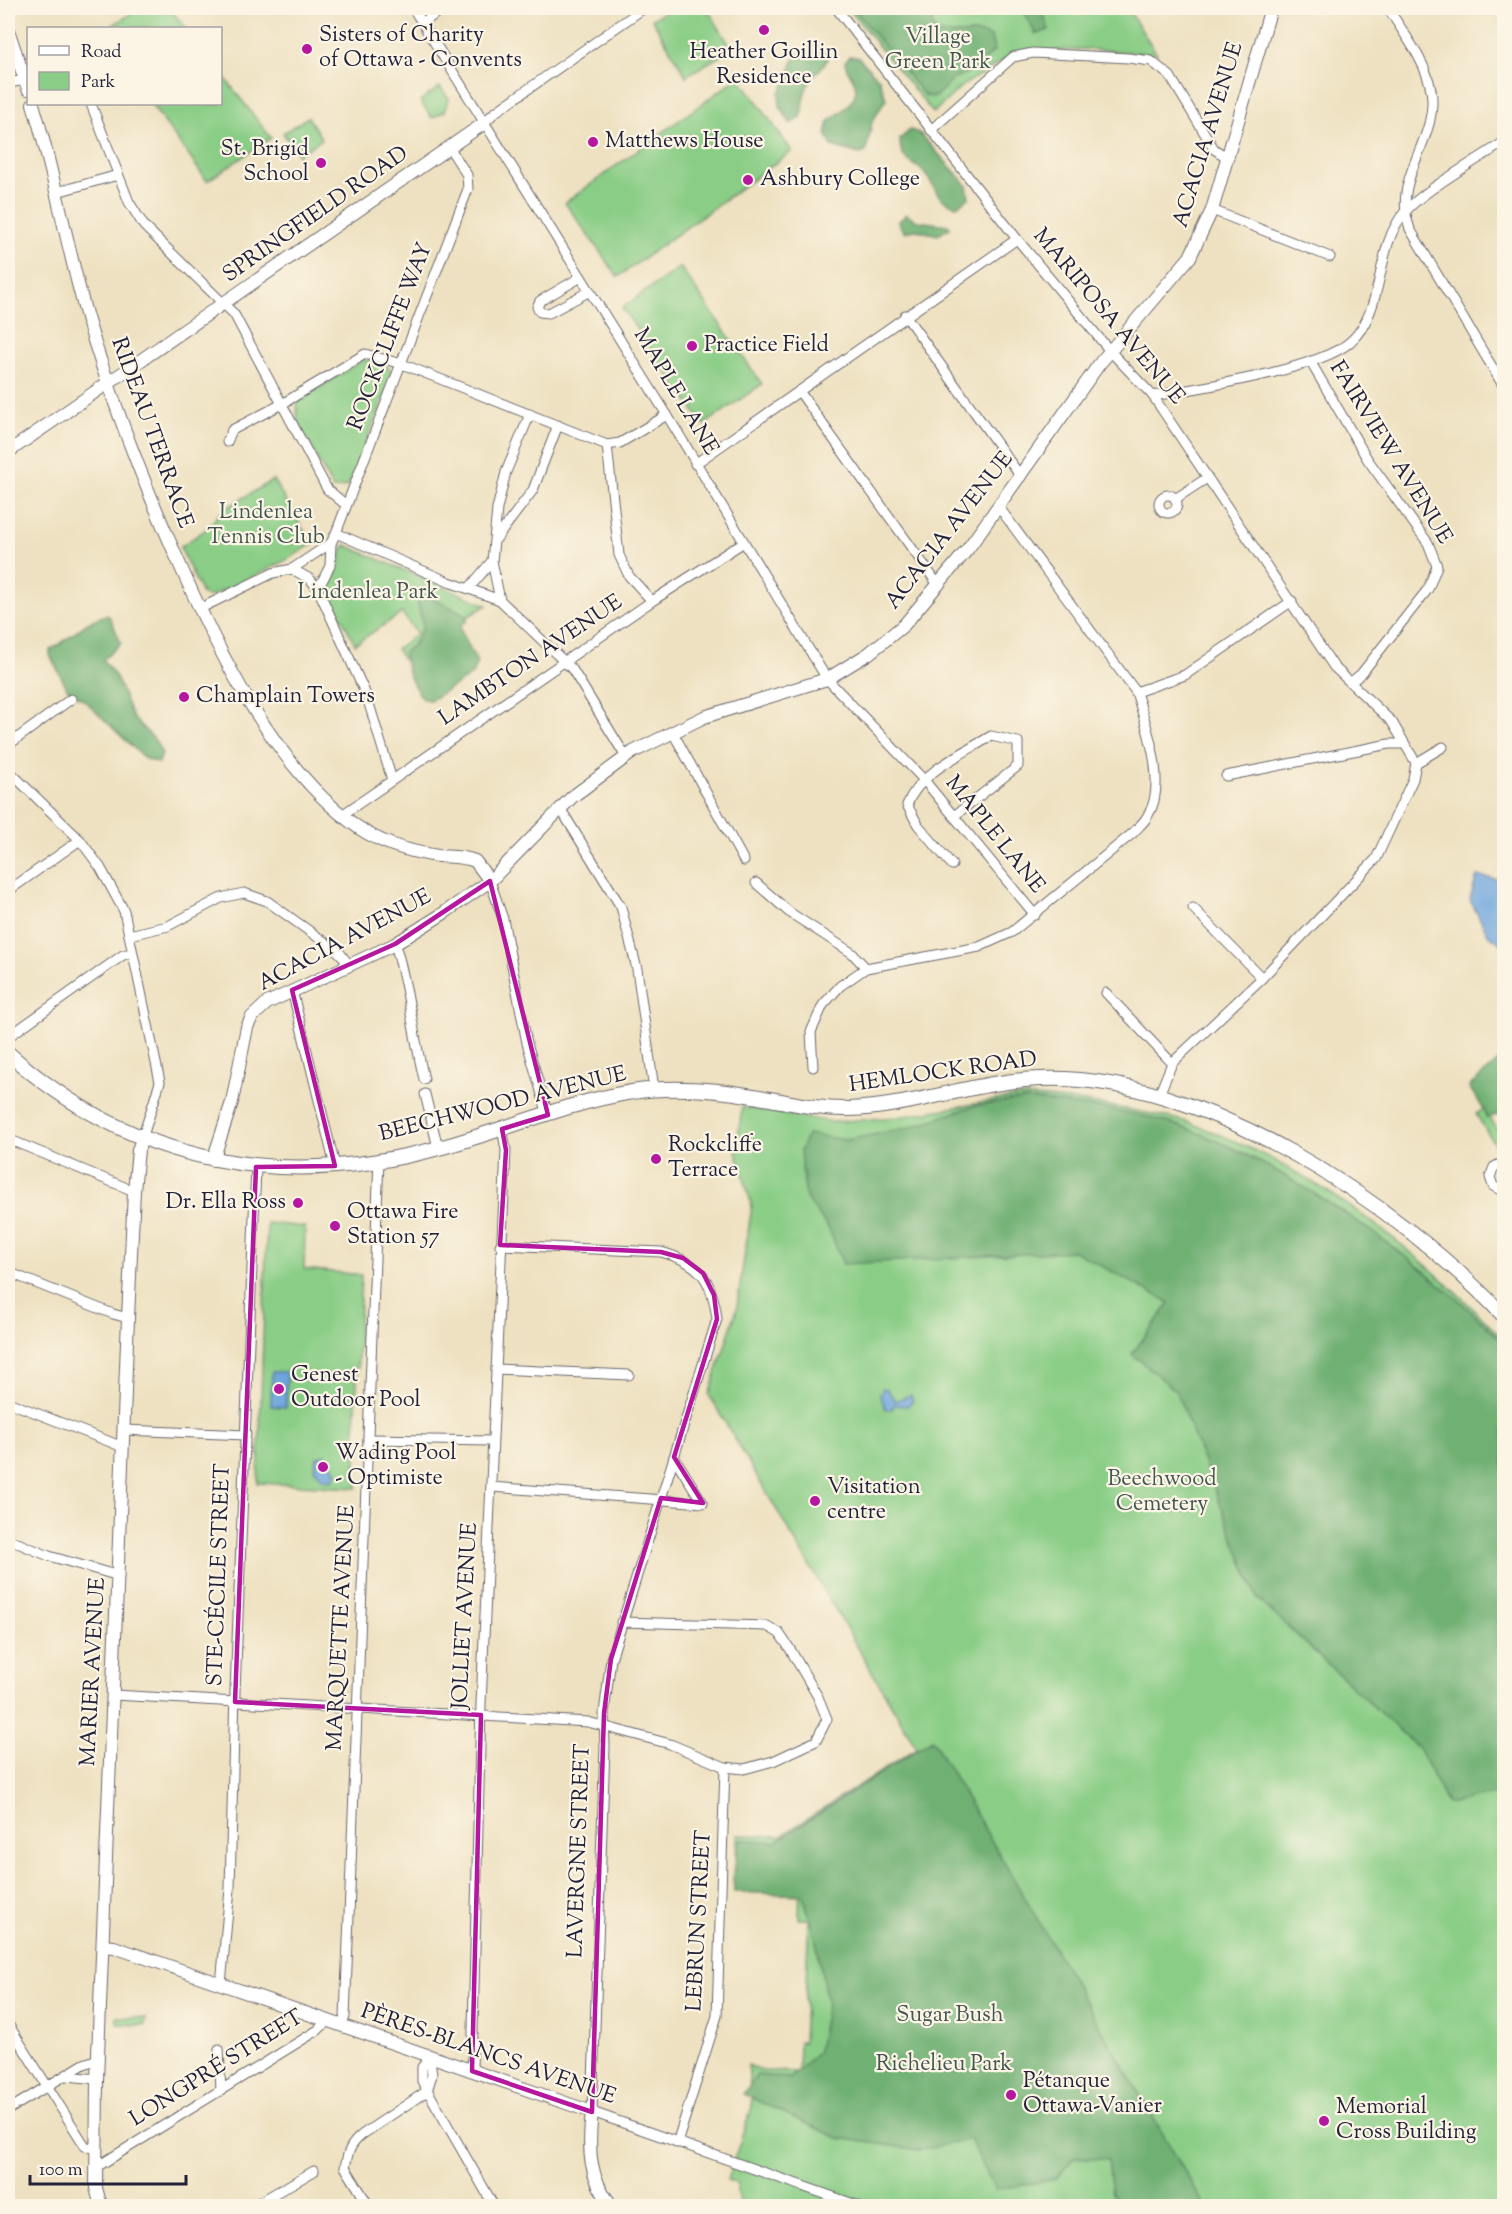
<svg xmlns="http://www.w3.org/2000/svg" width="1512" height="2214" viewBox="0 0 1512 2214" font-family="'Sorts Mill Goudy',serif">
<style>
.green{fill:#8acd86;stroke:#567860;stroke-width:1.5}
.forest{fill:#6fb073;stroke:#486957;stroke-width:1.5}
.water{fill:#6ea6dd;stroke:#48648c;stroke-width:1.5}
.lines{fill:none;stroke-linecap:round;stroke-linejoin:round}
.minor-casing{stroke:#69656a;stroke-width:11}
.tertiary-casing{stroke:#69656a;stroke-width:14}
.secondary-casing{stroke:#69656a;stroke-width:16}
.minor{stroke:#fff;stroke-width:9}
.tertiary{stroke:#fff;stroke-width:12}
.secondary{stroke:#fff;stroke-width:14}
.marked{fill:none;stroke:#b5179e;stroke-width:4.5;stroke-linejoin:round}
.poi-dot{fill:#b5179e;stroke:#fcf5e5;stroke-width:2}
.labels{text-anchor:middle;dominant-baseline:central;stroke-width:4.5;stroke-linejoin:round;paint-order:stroke}
.poi-label{font-size:22px;fill:#22223b;stroke:#fcf5e5;text-anchor:start}
.park-label{font-size:22px;fill:#415552;stroke:#fcf5e5}
.street-label{font-size:22px;fill:#22223b;stroke:#fcf5e5}
</style>
<rect width="100%" height="100%" fill="#fcf5e5"/>
<filter id="ink" filterUnits="userSpaceOnUse"><feTurbulence type="fractalNoise" baseFrequency=".0167" numOctaves="2"/><feDisplacementMap in="SourceGraphic" scale="12" xChannelSelector="R" yChannelSelector="G"/><feConvolveMatrix kernelMatrix="1 2 1 2 8 2 1 2 1" color-interpolation-filters="sRGB"/></filter>
<filter id="wash" filterUnits="userSpaceOnUse"><feTurbulence type="fractalNoise" baseFrequency=".008" numOctaves="4" result="noise"/><feDisplacementMap in="SourceGraphic" scale="24" xChannelSelector="R" yChannelSelector="G"/><feGaussianBlur stdDeviation="1.35" result="paint"/><feColorMatrix in="noise" values="0 0 0 0 0 0 0 0 0 0 0 0 0 0 0 0 0 1.4 0 .05"/><feComposite in="paint" operator="in"/></filter>
<g filter="url(#wash)">
<rect width="100%" height="100%" fill="#eee1c1"/>
<g class="green">
<path d="M140 8H169L186 28H108Z"/>
<path d="M671 8H707L732 49 686 76 652 19Z"/>
<path d="M848 8H1127L1157 54 1083 49 1013 54 962 86 933 113Z"/>
<path d="M221 73 271 138 207 181 151 104H220Z"/>
<path d="M739 77 792 151 618 277 565 203Z"/>
<path d="M440 87 449 99 445 111 432 118 420 101Z"/>
<path d="M308 117 322 139 298 155 283 133Z"/>
<path d="M680 267 762 384 704 425 622 308Z"/>
<path d="M362 360H379L390 369 392 379 348 486 333 489 297 419V402Z"/>
<path d="M273 480 312 544C281 566 244 580 210 597L202 594 180 547 205 530 223 510Z"/>
<path d="M345 545 487 605 444 631 427 695 396 649 417 634 402 613 355 644 327 589Z"/>
<path d="M1020 1096C1062 1098 1104 1104 1146 1113 1160 1116 1176 1118 1190 1123 1311 1167 1417 1248 1504 1340V2206H745C738 2201 735 2193 738 2184L727 2180 752 2107 748 2065 764 2071 798 2072 799 2042H803L809 1919H799L800 1887 735 1885 737 1835 781 1836 917 1748 709 1395 736 1312 752 1206 736 1151 742 1107 833 1122 898 1117Z"/>
<path d="M1504 1097V1108L1490 1117 1504 1142V1149L1498 1150 1476 1114Z"/>
<path d="M267 1223 305 1227 304 1269 361 1275 355 1433 357 1488 258 1483Z"/>
<path d="M117 2017 146 2018 145 2025 117 2024Z"/>
</g>
<g class="forest">
<path d="M853 8H932V24L936 33C953 38 975 28 991 37L994 50 980 66 953 79 935 97 925 96Z"/>
<path d="M1022 8H1041L1049 30 1036 34Z"/>
<path d="M813 44 826 52 828 59C822 68 812 77 807 87 799 100 811 119 790 123L780 106 779 93 787 81 793 61Z"/>
<path d="M849 56 858 57 879 79 886 99 872 122 866 152 860 154 832 146 826 134 829 121C839 114 861 99 855 84 852 75 846 71 845 62Z"/>
<path d="M910 130 919 133 967 185 969 198 957 206C933 199 939 190 925 174 912 158 900 165 900 139Z"/>
<path d="M907 214 917 221 948 225 950 228 938 235 916 230 904 232 898 222Z"/>
<path d="M421 593 465 614 467 621 461 624V631L477 662 472 675 431 700 423 699C412 685 405 671 404 652L414 644 423 627 416 594Z"/>
<path d="M106 615 110 617 121 643 103 660 116 677 133 718 155 740 162 754 159 763 145 759 84 700 68 690 50 655V650C70 640 83 621 106 615Z"/>
<path d="M1504 1056V1113L1486 1118 1485 1111 1469 1087Z"/>
<path d="M1024 1099C1078 1105 1134 1110 1185 1128 1218 1139 1250 1156 1280 1173 1361 1220 1438 1276 1504 1343V1793L1447 1804 1418 1748 1257 1598 1176 1391 1132 1354 1170 1303 1074 1251 843 1264 829 1229 806 1198 800 1151 808 1134 846 1140 908 1128 974 1106Z"/>
<path d="M932 1739 1205 2206H1121L1112 2194 1108 2160 1075 2157 1055 2179 995 2190 970 2139 920 2150 838 2138 743 2094 757 2075 791 2078 818 2051 827 2003 815 1935 803 1895 734 1892 733 1875 740 1839 776 1842Z"/>
</g>
<g class="water">
<path d="M1504 867V946L1488 934 1470 900 1477 876 1501 880Z"/>
<path d="M272 1372H287L286 1407 271 1406Z"/>
<path d="M883 1388 887 1389 895 1401 911 1395 913 1401 907 1406 894 1405 892 1409H886L880 1395Z"/>
<path d="M325 1454 337 1472 333 1480 323 1479 314 1468 317 1457Z"/>
</g>
</g>
<g filter="url(#ink)">
<g class="lines">
<defs>
<g id="minor">
<path d="M413 8 667 415 827 679 924 780 1035 915"/>
<path d="M836 8 1017 239 1110 351 1153 396 1334 667 1392 722 1416 763 1413 779 1376 859 1262 978 1172 1063 1159 1095"/>
<path d="M1388 8C1403 33 1426 61 1431 90 1440 139 1390 177 1410 229L1504 387"/>
<path d="M422 23 444 8"/>
<path d="M8 83 26 80"/>
<path d="M91 104 129 202 144 226 234 314 327 489 346 505"/>
<path d="M483 124 494 113 644 8"/>
<path d="M931 130 1013 57 1033 53 1128 58 1151 61 1170 76 1214 149 1228 158"/>
<path d="M57 192 118 175"/>
<path d="M1212 210 1330 257"/>
<path d="M581 277 540 301 537 307 540 312 549 313 590 291"/>
<path d="M905 315 1021 477"/>
<path d="M1310 361 1368 460 1428 543 1437 566 1428 589 1361 674 1351 682"/>
<path d="M799 391 939 586"/>
<path d="M1153 396C1198 388 1318 370 1350 342 1386 310 1374 249 1404 213 1422 191 1479 159 1504 142"/>
<path d="M227 442 232 430 282 404 365 354 402 364 607 445"/>
<path d="M607 445 619 555 629 576 652 601"/>
<path d="M607 445 620 443 667 415"/>
<path d="M695 464 1017 239"/>
<circle cx="1168" cy="504" r="9"/>
<path d="M1175 499 1207 478"/>
<path d="M336 533 449 582 500 600 572 669 626 757"/>
<path d="M496 539 533 490 558 425"/>
<path d="M492 561 497 509 506 472 530 414"/>
<path d="M292 569 310 579 318 589 367 697 392 780"/>
<path d="M470 587 492 561 500 600"/>
<path d="M318 589 330 566 331 543"/>
<path d="M199 609 273 573 292 569 331 543 336 533 468 189 467 175 449 147"/>
<path d="M1136 692 1185 675 1292 601"/>
<path d="M672 731 744 861"/>
<path d="M8 745 71 699"/>
<path d="M1416 763 1443 747"/>
<path d="M8 770 80 840 100 867 124 911 160 1082 142 1139"/>
<path d="M1226 776 1389 744H1404"/>
<path d="M560 808 621 907 637 969 654 1089"/>
<path d="M342 815 652 601 744 542"/>
<path d="M952 865 918 825 907 805C919 772 963 754 991 736L1018 742V766L954 816"/>
<path d="M490 881 503 919 527 1043 548 1115"/>
<path d="M756 883 789 912 852 953 866 968"/>
<path d="M8 891 80 840"/>
<path d="M1193 908 1262 978"/>
<path d="M129 935 168 926 221 898 244 893 267 901 340 953 349 965"/>
<path d="M395 944C409 989 413 1034 424 1079"/>
<path d="M292 990 335 1166"/>
<path d="M1106 993 1172 1063"/>
<path d="M8 1037 123 955 132 953"/>
<path d="M813 1067 811 1032 823 1005 840 986 866 968 979 947 1012 932 1133 833C1138 827 1145 822 1148 815 1168 784 1146 725 1136 692L998 506"/>
<path d="M425 1094 438 1148"/>
<path d="M8 1139 134 1191"/>
<path d="M1504 1162 1494 1167 1490 1177 1493 1186 1504 1192"/>
<path d="M500 1245 661 1252C701 1263 712 1279 717 1319L611 1659 604 1713 605 1747 592 2112 859 2206"/>
<path d="M8 1272 113 1314 128 1318"/>
<path d="M496 1369 629 1375"/>
<path d="M8 1402 123 1447"/>
<path d="M124 1430 246 1435"/>
<path d="M371 1439 491 1441"/>
<path d="M492 1487 703 1503 674 1457"/>
<path d="M8 1539 49 1556 119 1576"/>
<path d="M114 1695 588 1722 670 1744 725 1767 744 1769 773 1761 816 1741 827 1719 818 1697 790 1649 779 1633 767 1626 621 1622"/>
<path d="M221 1984 230 1889 235 1691 256 1167"/>
<path d="M8 2024 85 2146 95 2149"/>
<path d="M341 2026 345 2017C359 1731 369 1445 379 1159"/>
<path d="M219 2049 221 2091"/>
<path d="M430 2058 422 2067V2081L494 2206"/>
<path d="M472 2071 481 1704 506 1150 502 1128"/>
<path d="M67 2076 97 2079"/>
<path d="M427 2091 432 2075 430 2058"/>
<path d="M8 2110 84 2064 98 2059"/>
<path d="M677 2143 717 2016 725 1767"/>
<path d="M95 2168 318 2030 327 2021"/>
<path d="M253 2206 314 2171"/>
<path d="M369 2206 345 2167C348 2152 350 2144 363 2134L427 2091"/>
</g>
<g id="tertiary">
<path d="M8 30 28 89"/>
<path d="M33 104C55 175 67 249 88 321 112 401 142 479 176 556 216 648 275 770 359 828 382 844 411 852 438 856 450 857 462 856 475 861L490 881"/>
<path d="M8 452 483 124"/>
<path d="M213 1160 232 1102 247 1027 252 1017 267 1003 395 944 444 913 490 881 572 797 633 752 704 717 827 679 868 654 904 625 967 550 1100 363 1190 257 1212 210 1271 8"/>
<path d="M103 1946 114 1947 592 2112C588 2149 588 2177 612 2206"/>
<path d="M101 2206 96 2188 97 2079 128 1318 134 1191 138 1150 142 1139"/>
</g>
<path id="secondary" d="M8 1053C134 1165 284 1192 446 1146 506 1129 571 1102 632 1092 672 1086 713 1089 753 1096 785 1101 816 1110 849 1109 914 1107 975 1081 1040 1079 1201 1072 1397 1204 1504 1316"/>
</defs>
<use href="#minor" class="minor-casing"/>
<use href="#tertiary" class="tertiary-casing"/>
<use href="#secondary" class="secondary-casing"/>
<use href="#minor" class="minor"/>
<use href="#tertiary" class="tertiary"/>
<use href="#secondary" class="secondary"/>
</g>
</g>
<path class="marked" d="M490 881 548 1115 502 1129 506 1150 500 1245 661 1252 683 1258 703 1273 714 1295 717 1319 674 1457 703 1503 661 1498 611 1659 604 1713 592 2112 472 2071 481 1715 235 1702 256 1167 335 1166 292 990 395 944Z"/>
<g class="poi-dot">
<circle cx="764" cy="30" r="6"/>
<circle cx="307" cy="49" r="6"/>
<circle cx="593" cy="142" r="6"/>
<circle cx="321" cy="163" r="6"/>
<circle cx="748" cy="180" r="6"/>
<circle cx="692" cy="346" r="6"/>
<circle cx="184" cy="697" r="6"/>
<circle cx="656" cy="1159" r="6"/>
<circle cx="298" cy="1203" r="6"/>
<circle cx="335" cy="1226" r="6"/>
<circle cx="279" cy="1389" r="6"/>
<circle cx="323" cy="1467" r="6"/>
<circle cx="815" cy="1501" r="6"/>
<circle cx="1011" cy="2095" r="6"/>
<circle cx="1324" cy="2121" r="6"/>
</g>
<g class="labels">
<g class="poi-label">
<text x="319" y="36">Sisters of Charity<tspan x="319" dy="25">of Ottawa - Convents</tspan></text>
<text x="764" y="53" text-anchor="middle">Heather Goillin<tspan x="764" dy="25">Residence</tspan></text>
<text x="605" y="142">Matthews House</text>
<text x="309" y="150" text-anchor="end">St. Brigid<tspan x="309" dy="25">School</tspan></text>
<text x="760" y="180">Ashbury College</text>
<text x="704" y="346">Practice Field</text>
<text x="196" y="697">Champlain Towers</text>
<text x="668" y="1146">Rockcliffe<tspan x="668" dy="25">Terrace</tspan></text>
<text x="286" y="1203" text-anchor="end">Dr. Ella Ross</text>
<text x="347" y="1213">Ottawa Fire<tspan x="347" dy="25">Station 57</tspan></text>
<text x="291" y="1376">Genest<tspan x="291" dy="25">Outdoor Pool</tspan></text>
<text x="335" y="1454">Wading Pool<tspan x="335" dy="25">- Optimiste</tspan></text>
<text x="827" y="1488">Visitation<tspan x="827" dy="25">centre</tspan></text>
<text x="1023" y="2082">Pétanque<tspan x="1023" dy="25">Ottawa-Vanier</tspan></text>
<text x="1336" y="2108">Memorial<tspan x="1336" dy="25">Cross Building</tspan></text>
</g>
<g class="park-label">
<text x="938" y="38">Village<tspan x="938" dy="25">Green Park</tspan></text>
<text x="266" y="513">Lindenlea<tspan x="266" dy="25">Tennis Club</tspan></text>
<text x="368" y="593">Lindenlea Park</text>
<text x="1162" y="1480">Beechwood<tspan x="1162" dy="25">Cemetery</tspan></text>
<text x="950" y="2016">Sugar Bush</text>
<text x="944" y="2065">Richelieu Park</text>
</g>
<g class="street-label">
<text transform="translate(1209 135) rotate(-73)">ACACIA AVENUE</text>
<text transform="translate(316 215) rotate(-35)">SPRINGFIELD ROAD</text>
<text transform="translate(1108 317) rotate(50)">MARIPOSA AVENUE</text>
<text transform="translate(391 337) rotate(-69)">ROCKCLIFFE WAY</text>
<text transform="translate(675 392) rotate(59)">MAPLE LANE</text>
<text transform="translate(151 433) rotate(70)">RIDEAU TERRACE</text>
<text transform="translate(1390 453) rotate(58)">FAIRVIEW AVENUE</text>
<text transform="translate(950 531) rotate(-52)">ACACIA AVENUE</text>
<text transform="translate(531 661) rotate(-34)">LAMBTON AVENUE</text>
<text transform="translate(994 835) rotate(51)">MAPLE LANE</text>
<text transform="translate(345 941) rotate(-28)">ACACIA AVENUE</text>
<text transform="translate(943 1073) rotate(-8)">HEMLOCK ROAD</text>
<text transform="translate(503 1105) rotate(-14)">BEECHWOOD AVENUE</text>
<text transform="translate(220 1575) rotate(-88)">STE-CÉCILE STREET</text>
<text transform="translate(466 1616) rotate(-87)">JOLLIET AVENUE</text>
<text transform="translate(342 1628) rotate(-87)">MARQUETTE AVENUE</text>
<text transform="translate(94 1672) rotate(-87)">MARIER AVENUE</text>
<text transform="translate(580 1851) rotate(-88)">LAVERGNE STREET</text>
<text transform="translate(700 1921) rotate(-87)">LEBRUN STREET</text>
<text transform="translate(488 2055) rotate(19)">PÈRES-BLANCS AVENUE</text>
<text transform="translate(217 2069) rotate(-32)">LONGPRÉ STREET</text>
</g>
</g>
<rect width="1512" height="2214" fill="none" stroke="#fcf5e5" stroke-width="30"/>
<rect x="27" y="27" width="195" height="78" fill="#fcf5e5" stroke="#a5a1a1" stroke-width="1.5"/>
<rect x="39" y="46" width="30" height="9" fill="#ffffff" stroke="#a5a1a1" stroke-width="1.5"/>
<text x="81" y="57" font-size="18" fill="#22223b">Road</text>
<rect x="39" y="72" width="30" height="18" fill="#8acd86" stroke="#a5a1a1" stroke-width="1.5"/>
<text x="81" y="87" font-size="18" fill="#22223b">Park</text>
<path d="M30 2175v9h156v-9" fill="none" stroke="#22223b" stroke-width="3"/>
<text x="39" y="2175" font-size="18" fill="#22223b" stroke="#fcf5e5" stroke-width="4.5" paint-order="stroke">100 m</text>
</svg>
